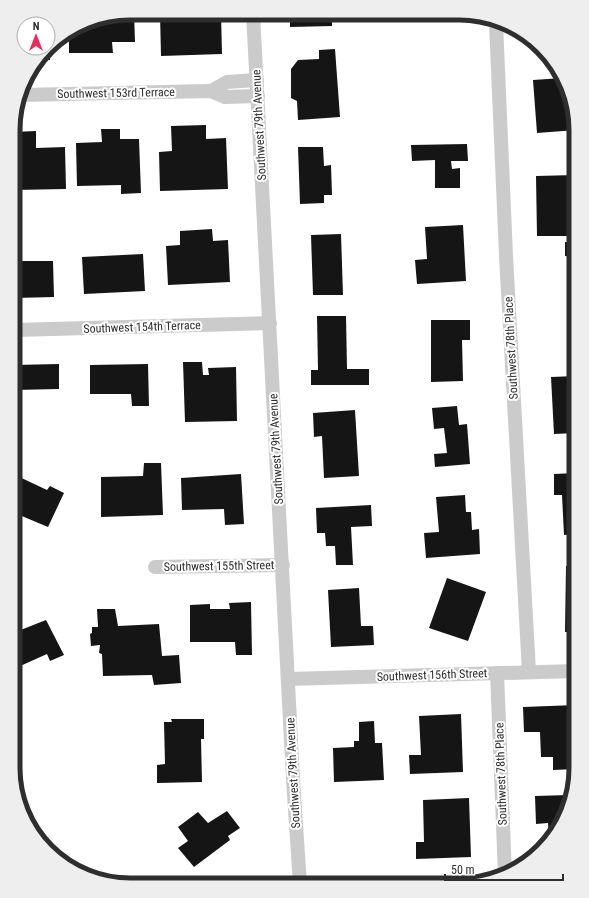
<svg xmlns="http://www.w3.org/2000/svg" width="589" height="898" viewBox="0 0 589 898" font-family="'Roboto Condensed',sans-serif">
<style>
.building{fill:#151515}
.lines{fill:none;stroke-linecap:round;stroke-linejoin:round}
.minor{stroke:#cbcbcb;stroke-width:14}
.labels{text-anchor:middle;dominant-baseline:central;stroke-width:4;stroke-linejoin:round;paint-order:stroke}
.street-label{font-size:12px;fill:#2e2e2e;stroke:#fff}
.rim{fill:none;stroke:#2e2e2e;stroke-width:5}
</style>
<rect width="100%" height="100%" fill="#fff"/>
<g class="building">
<path d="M130 13H134L135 42H112L113 53H69V32L92 19Z"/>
<path d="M160 13H221L222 54 161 56Z"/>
<path d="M290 13 332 14V26L290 27Z"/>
<rect x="408" y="14" width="11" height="1"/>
<path d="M50 46V60H38L48 48Z"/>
<path d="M335 49 340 117 298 120 297 101 291 98V69L298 60 319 59V50Z"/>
<path d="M562 78 567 85 576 130 537 133 533 80Z"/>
<path d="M206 125V139L226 138 228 189 160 191 159 152 172 151 171 126Z"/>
<path d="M101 129H120V139H139L141 193 121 194V185L77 186 76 143 102 142Z"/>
<path d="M36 131V148L65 147 66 189 14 190V132Z"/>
<path d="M467 144 468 161H451L452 169 460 168V188H435V160L412 161 411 145Z"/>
<path d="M298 147H323L324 166 331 165 332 195H324V203L300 204Z"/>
<path d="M576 175V212H569V236H537L536 176Z"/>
<path d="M463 225 466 281 417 284 415 260 427 259 425 227Z"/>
<path d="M212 229 213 241 228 240 230 282 168 285 166 246 180 245V231Z"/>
<path d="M341 234 343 295H313L311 235Z"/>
<path d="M565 242 576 243V257L565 256Z"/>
<path d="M143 254 145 291 84 294 82 257Z"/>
<path d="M21 261H53L54 297 14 298V279H22Z"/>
<path d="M570 276H576V334H569Z"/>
<path d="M317 316H346L347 369H369V385H311V370H318Z"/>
<path d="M431 320H470V340H462L463 381 431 382Z"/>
<path d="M183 362H202L203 375H209L208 368 236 367 237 421 185 422Z"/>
<path d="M59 364V389L14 390V365Z"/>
<path d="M148 364 149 406H132L131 394H90V365Z"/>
<path d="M576 376V433L554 434 551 377Z"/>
<path d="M457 406 459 425 467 424 470 464 435 467 434 454 447 453 444 428 434 429 432 408Z"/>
<path d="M355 410 359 476 324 478 322 436 314 437 313 413Z"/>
<path d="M144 463H161L163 515 101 517V477L143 476Z"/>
<path d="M576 473V534L564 535 562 495H554V474Z"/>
<path d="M13 474 47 490 50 486 64 493 48 527 17 514 15 521 13 520Z"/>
<path d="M241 474 244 524 225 525 224 509 182 510 181 478Z"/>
<path d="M465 495 466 512H471L472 530 479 529 480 554 426 558 424 533 439 532 436 497Z"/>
<path d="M371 505 372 526 351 527 353 565H336L335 546H326L325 533H317L316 508Z"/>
<path d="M566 566H576V632H565Z"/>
<path d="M447 578 486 592 468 641 429 628Z"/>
<path d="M359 588 361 626H373L374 645 331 647 328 590Z"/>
<path d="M251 602 252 655H236L235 642H190V605L210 604V609H230L229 603Z"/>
<path d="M97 609H115L118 626 159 624 162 656 179 655 181 683 154 685 152 675 103 676 102 654 99 653 100 645 91 646 90 634 92 633V627H98Z"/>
<path d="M46 620 64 655 50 661 47 654 18 667 15 662 13 663V633Z"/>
<path d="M576 705V769L553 770V757H541L540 732H524L523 707Z"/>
<path d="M461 714 463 772 410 774 409 755H421L419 716Z"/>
<path d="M171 719H204V739H201L202 782 157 783V765L165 764 164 722H172Z"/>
<path d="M374 721 375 743H382L384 780 334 782 333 748 354 747V741H359V722Z"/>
<path d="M569 795 556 833 549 839 548 823 536 824 535 796Z"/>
<path d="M469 798 471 857 416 859V842H424L423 800Z"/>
<path d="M227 811 240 828 228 836 230 840 194 867 178 848 188 841 178 827 198 812 208 823Z"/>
</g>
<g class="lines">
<g class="minor">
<path d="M253 13 293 779 300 885"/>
<path d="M496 23 506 256 529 672"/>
<path d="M211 91 227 82 257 80"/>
<path d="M21 95 211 91 225 97 258 96"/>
<path d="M14 330 270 323"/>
<path d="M155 567 283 565"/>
<path d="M497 673 505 875"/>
<path d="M288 679 576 671"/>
</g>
</g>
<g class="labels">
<g class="street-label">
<text transform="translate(116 93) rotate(-1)">Southwest 153rd Terrace</text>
<text transform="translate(259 125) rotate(-93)">Southwest 79th Avenue</text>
<text transform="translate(142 327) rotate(-2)">Southwest 154th Terrace</text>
<text transform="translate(511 348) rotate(-93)">Southwest 78th Place</text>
<text transform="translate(276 449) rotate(-93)">Southwest 79th Avenue</text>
<text transform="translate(219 566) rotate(-1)">Southwest 155th Street</text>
<text transform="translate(432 675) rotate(-2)">Southwest 156th Street</text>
<text transform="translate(293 773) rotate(-93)">Southwest 79th Avenue</text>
<text transform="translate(501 774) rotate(-92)">Southwest 78th Place</text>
</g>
</g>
<path d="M0 0H589V898H0ZM130 20H459A110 110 0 0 1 569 130V768A110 110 0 0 1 459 878H130A110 110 0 0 1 20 768V130A110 110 0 0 1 130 20Z" fill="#eee" fill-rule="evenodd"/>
<path class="rim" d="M130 20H459A110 110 0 0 1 569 130V768A110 110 0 0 1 459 878H130A110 110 0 0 1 20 768V130A110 110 0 0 1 130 20Z"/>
<g transform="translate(36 36)"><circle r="19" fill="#ffffff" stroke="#ababab"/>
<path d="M0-3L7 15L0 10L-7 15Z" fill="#ea2c5c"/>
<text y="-6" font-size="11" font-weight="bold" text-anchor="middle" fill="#2e2e2e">N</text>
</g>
<path d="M445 874v6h118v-6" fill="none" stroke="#2e2e2e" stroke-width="2"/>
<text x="451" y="874" font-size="12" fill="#2e2e2e" stroke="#ffffff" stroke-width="3" paint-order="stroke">50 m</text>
</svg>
